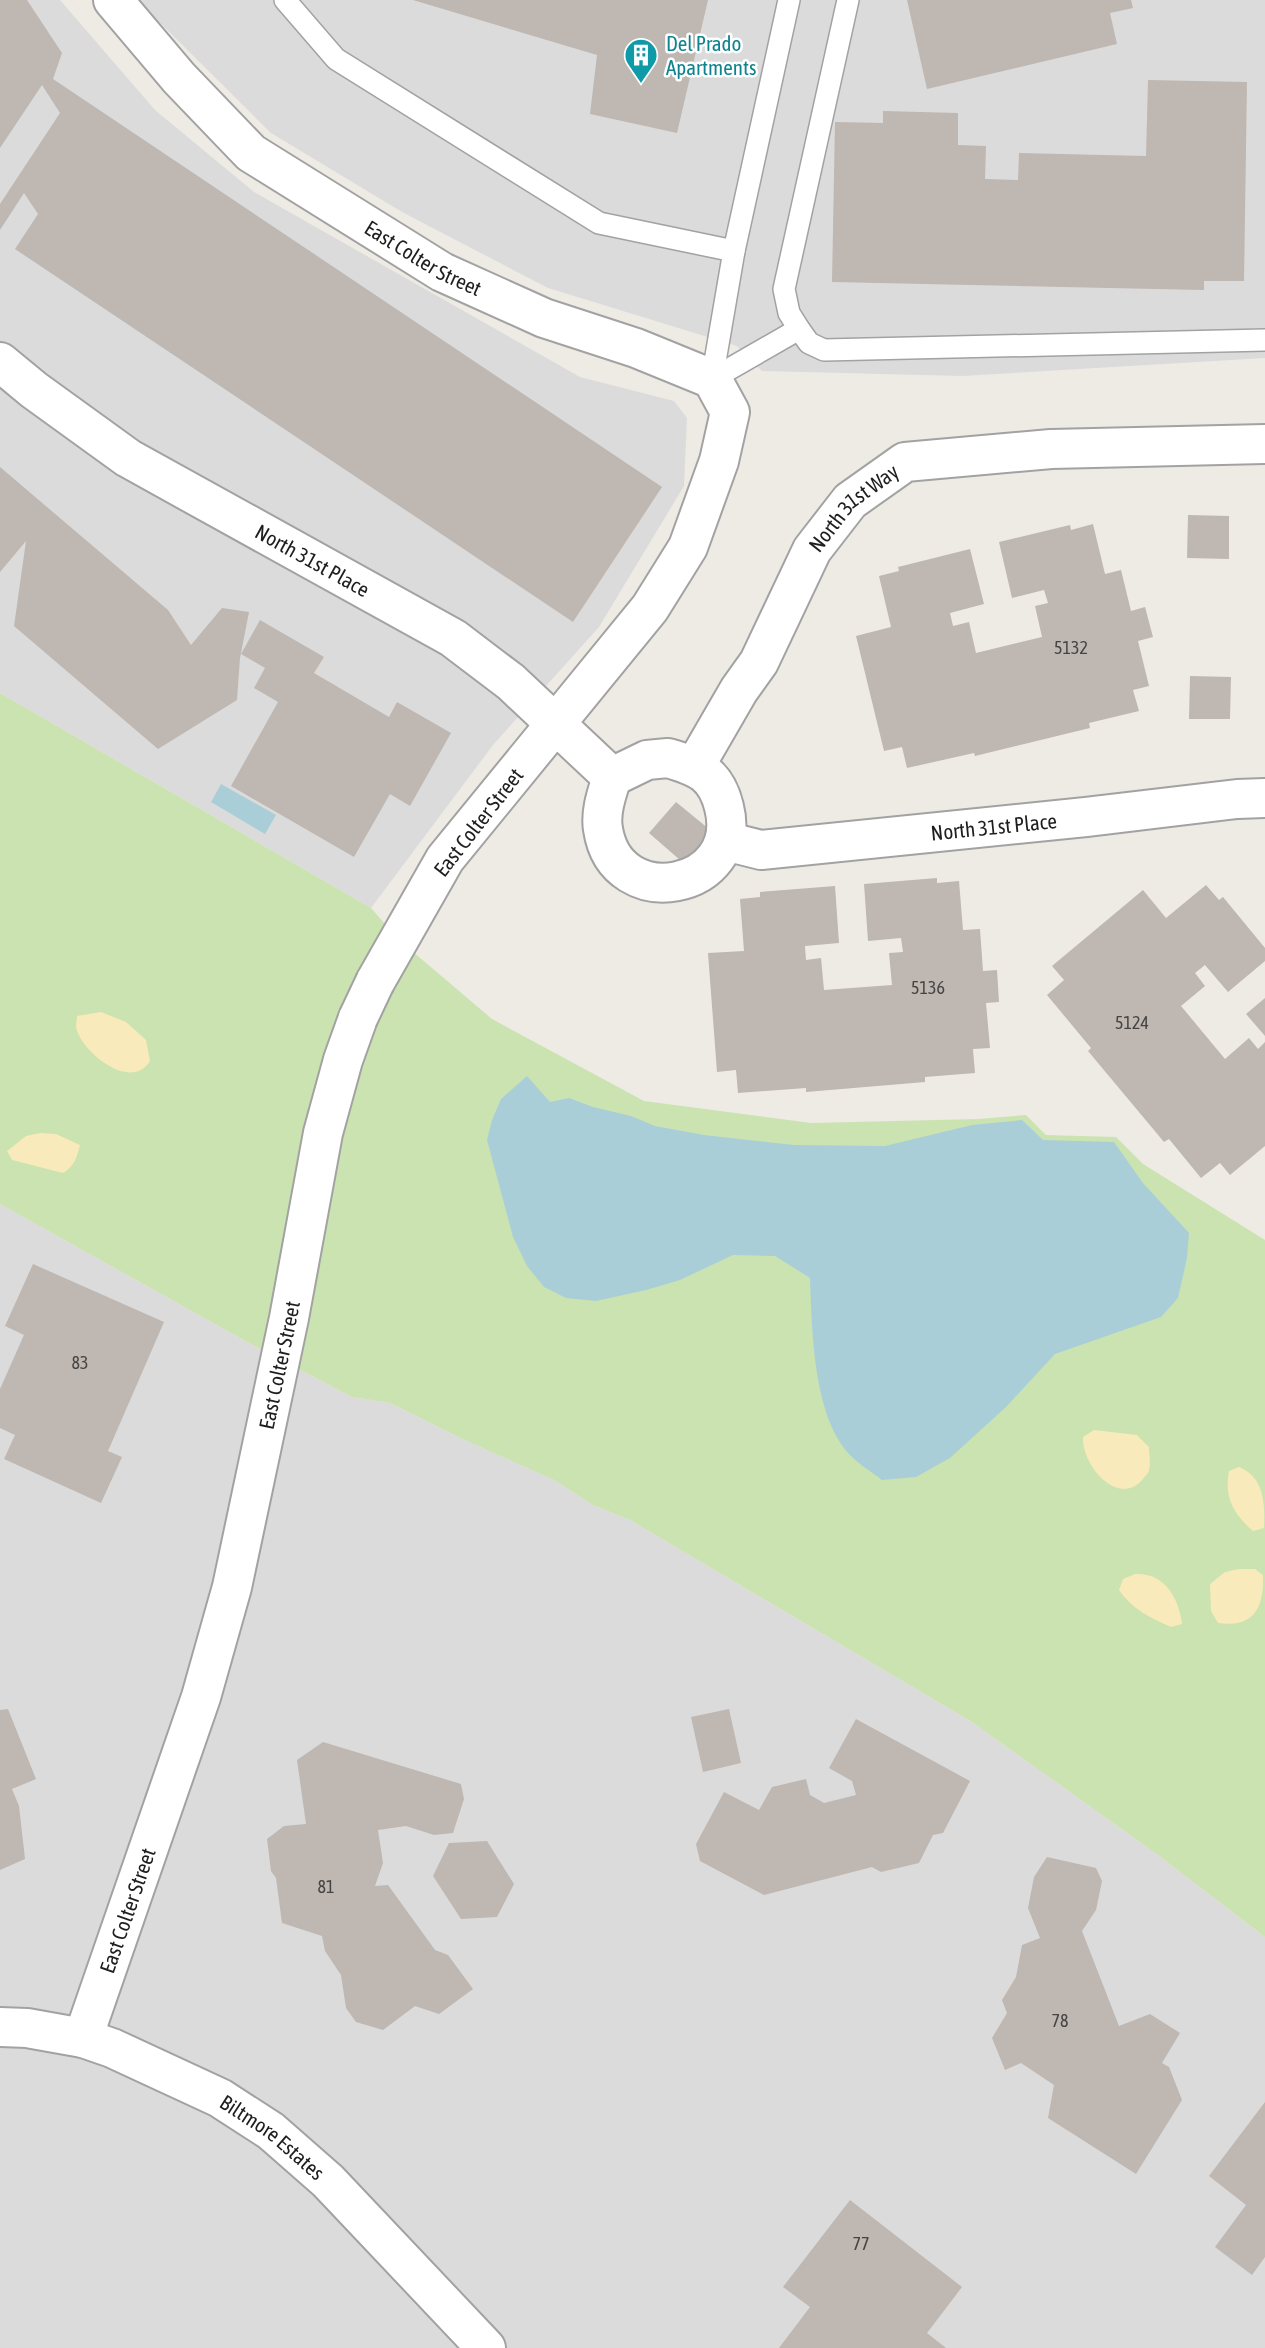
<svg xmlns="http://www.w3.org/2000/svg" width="1265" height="2348" viewBox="0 0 1265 2348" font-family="'Asap Condensed',sans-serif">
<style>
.residential{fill:#dcdbdb}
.grass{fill:#cbe3b0}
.sand{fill:#f8eaba}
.water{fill:#aaced8}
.building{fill:#beb7b2}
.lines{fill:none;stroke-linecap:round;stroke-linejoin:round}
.lane-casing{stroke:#a2a2a2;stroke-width:24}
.street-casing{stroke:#a2a2a2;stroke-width:42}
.lane{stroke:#fff;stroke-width:21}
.street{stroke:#fff;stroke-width:38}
.street-bridge-casing{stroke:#a2a2a2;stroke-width:42;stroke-linecap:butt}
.street-bridge{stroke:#fff;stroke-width:38}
.labels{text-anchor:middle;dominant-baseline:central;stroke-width:5;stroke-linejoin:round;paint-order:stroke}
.number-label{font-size:18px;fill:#464443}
.culture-label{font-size:21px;fill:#0d838f;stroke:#fff;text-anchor:start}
.street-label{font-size:21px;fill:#1e1e1e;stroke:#fff}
</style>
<rect width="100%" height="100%" fill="#eeebe5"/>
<g class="residential">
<path d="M0 0H60L155 110 254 192 580 377 674 401 687 418 684 486 599 627 493 745 371 908 0 693Z"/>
<path d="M140 0H1265V358L963 376 762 371 737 346 548 288 402 212 271 133 148 11Z"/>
<path d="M0 1204 240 1338 352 1397 390 1403 458 1437 554 1480 593 1505 630 1520 972 1722 1158 1855 1265 1937V2348H0Z"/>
</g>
<path class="grass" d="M0 693 371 908 399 940 492 1019 644 1101 811 1123 978 1119 1026 1115 1046 1135 1116 1137 1143 1164 1265 1240V1937L1158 1855 972 1722 630 1520 593 1505 554 1480 458 1437 390 1403 352 1397 240 1338 0 1204Z"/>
<g class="sand">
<path d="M101 1012 126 1022 146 1040 150 1061C130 1093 80 1050 76 1027 76 1023 77 1020 77 1016Z"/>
<path d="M40 1133 56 1134 80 1145C77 1157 74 1167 63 1173L12 1160 7 1151 26 1136Z"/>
<path d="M1094 1430 1137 1435 1149 1447C1149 1454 1151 1464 1149 1470 1149 1472 1145 1477 1143 1479 1118 1509 1081 1464 1083 1437Z"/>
<path d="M1239 1467C1264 1477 1265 1503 1264 1528L1253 1531C1233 1514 1224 1497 1229 1471Z"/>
<path d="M1239 1569H1255L1263 1575C1264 1608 1254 1628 1218 1623L1211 1611 1210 1584 1225 1572Z"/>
<path d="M1135 1574C1165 1572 1179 1599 1182 1624L1171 1627C1150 1618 1132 1609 1119 1590L1123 1579Z"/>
</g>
<g class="water">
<path d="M221 784 276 815 265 834 211 802Z"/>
<path d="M527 1076 550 1102 569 1098 593 1107 631 1116 655 1126 704 1135 794 1145 885 1146 972 1125 1022 1120 1043 1140 1114 1142 1143 1183 1189 1233 1187 1258 1178 1298 1161 1317 1055 1354 1006 1407 950 1458 916 1477 882 1480C872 1472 860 1465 851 1456 813 1418 812 1330 810 1278L775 1256 733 1255 680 1280 646 1290 596 1301 566 1298 544 1287 527 1266 513 1237 487 1140 492 1120 501 1099Z"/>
</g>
<g class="building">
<path d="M0 0H27L62 53 53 79 662 487 573 622 15 249 38 214 24 193 0 230V204L60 113 42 85 0 148Z"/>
<path d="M413 0H708L677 133 590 114 597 55Z"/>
<path d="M907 0H1131L1133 8 1110 13 1117 44 927 89Z"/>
<path d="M1148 80 1247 82 1244 281H1204V290L832 282 835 122 883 123V111L958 113V145L986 146 985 179 1018 180 1019 153 1146 156Z"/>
<path d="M0 467 168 610 191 645 222 608 249 612 240 658 237 700 158 749 14 626 26 541 0 572Z"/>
<path d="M1188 515 1229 516V559L1187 558Z"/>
<path d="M1093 524 1105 574 1121 570 1131 611 1145 607 1153 637 1138 641 1149 686 1133 690 1139 711 1089 723 1090 728 975 756 974 753 907 768 902 747 884 751 856 636 891 627 879 576 899 571 898 567 970 549 984 604 950 613 953 626 969 622 976 653 1042 637 1035 606 1048 603 1044 590 1012 598 999 542 1070 525 1071 530Z"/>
<path d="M260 620 324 657 314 673 389 717 397 702 451 733 410 806 390 794 354 857 231 786 278 702 254 688 265 668 241 654Z"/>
<path d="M1190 676 1231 677 1230 719H1189Z"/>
<path d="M676 802 715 834 688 867 649 833Z"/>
<path d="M937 878V883L959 881 963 930 980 929 983 971 997 970 999 1002 986 1003 990 1048 973 1049 975 1073 925 1077V1082L806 1092V1088L738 1093 736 1070 717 1072 708 953 744 951 740 899 760 897V892L835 886 839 943 805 946 806 960 821 958 824 990 892 985 889 953 903 952 901 938 868 941 864 884Z"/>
<path d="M1206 885 1219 900 1223 897 1265 948V961L1228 992 1205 965 1195 973 1205 986 1181 1006 1225 1059 1249 1038 1258 1049 1265 1042V1146L1230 1175 1220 1163 1201 1178 1169 1139 1164 1142 1088 1051 1091 1048 1047 995 1064 980 1052 966 1143 890 1166 918Z"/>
<path d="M1265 998V1036L1246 1014Z"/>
<path d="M33 1264 164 1322 108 1451 122 1457 101 1503 4 1459 15 1435 0 1428V1389L24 1335 5 1326Z"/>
<path d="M8 1709 36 1779 12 1789 19 1806 25 1859 0 1870V1710Z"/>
<path d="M729 1709 741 1763 703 1772 691 1717Z"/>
<path d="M856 1719 970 1781 943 1833 933 1835 919 1863 881 1872 872 1867 764 1895 700 1861 696 1844 724 1792 759 1810 772 1787 806 1779 810 1795 824 1803 856 1795 852 1781 829 1768Z"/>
<path d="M323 1742 461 1784 464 1799 453 1833 434 1835 406 1826 378 1830 383 1863 375 1886 388 1885 435 1950 448 1955 473 1989 439 2014 415 2006 383 2030 356 2022 346 2008 341 1975 325 1951 322 1936 282 1923 276 1878 271 1871 267 1839 284 1826 306 1824 297 1760Z"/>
<path d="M487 1841 514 1884 497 1917 461 1919 433 1876 449 1843Z"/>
<path d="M1047 1857 1096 1868 1102 1881 1096 1910 1082 1931 1119 2026 1150 2014 1180 2033 1162 2063 1169 2067 1182 2100 1136 2174 1048 2118 1054 2085 1021 2063 1005 2070 992 2038 1007 2013 1002 2000 1016 1977 1022 1945 1040 1938 1028 1908 1034 1877Z"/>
<path d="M1265 2102V2257L1252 2275 1215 2247 1246 2205 1209 2176Z"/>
<path d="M850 2200 962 2287 927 2333 946 2348H779L810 2307 783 2287Z"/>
</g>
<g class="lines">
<defs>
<g id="lane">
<path d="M285 0 336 59 599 223 734 251"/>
<path d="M799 329 789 313 784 289 848 0"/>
<path d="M712 379 799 329 809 343 824 350 1265 340"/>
<path d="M712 379 734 251 789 0"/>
</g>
<g id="street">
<path id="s1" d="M113 0 179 78 251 153 442 272 544 318 636 348 712 379 730 412 719 461 688 547 650 608 445 859 375 982"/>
<path id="s2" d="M0 362 34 390 128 458 453 638 511 682 612 777"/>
<path d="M668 758C699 767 716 774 724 807 745 890 616 915 603 829 600 812 607 793 612 777L647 760Z"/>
<path id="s3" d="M695 766 739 690 759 662 812 550 850 501 905 462 1051 449 1265 444"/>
<path id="s4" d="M725 841 761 850 1086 817 1237 799 1265 798"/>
<path id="s5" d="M0 2027 27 2028 83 2038 112 2048 220 2098 271 2131 328 2181 486 2348"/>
<path id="s6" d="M83 2038 201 1697 232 1587 289 1318 323 1133 343 1060 358 1018"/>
</g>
</defs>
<use href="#lane" class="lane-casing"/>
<use href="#street" class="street-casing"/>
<use href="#lane" class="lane"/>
<use href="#street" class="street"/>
<defs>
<path id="street-bridge" d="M358 1018 375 982"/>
</defs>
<use href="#street-bridge" class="street-bridge-casing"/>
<use href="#street-bridge" class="street-bridge"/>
</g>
<defs>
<symbol id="building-pin" viewBox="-11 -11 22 30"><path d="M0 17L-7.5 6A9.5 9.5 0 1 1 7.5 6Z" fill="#0f9aa8" stroke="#fff"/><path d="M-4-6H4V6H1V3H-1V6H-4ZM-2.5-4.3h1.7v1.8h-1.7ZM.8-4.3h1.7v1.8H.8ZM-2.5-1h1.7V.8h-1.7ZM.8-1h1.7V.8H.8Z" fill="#fff"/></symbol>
</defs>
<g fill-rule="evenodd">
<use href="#building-pin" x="622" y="36" width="38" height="52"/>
</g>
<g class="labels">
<g class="number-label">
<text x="1071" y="647">5132</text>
<text x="928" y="987">5136</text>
<text x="1132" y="1022">5124</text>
<text x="80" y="1362">83</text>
<text x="326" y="1886">81</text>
<text x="1060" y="2020">78</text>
<text x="861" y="2243">77</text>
</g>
<g class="culture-label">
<text x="666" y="43">Del Prado<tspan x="666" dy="24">Apartments</tspan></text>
</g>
<g class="street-label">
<text stroke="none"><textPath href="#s1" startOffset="408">East Colter Street</textPath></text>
<text stroke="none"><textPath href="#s3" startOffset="306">North 31st Way</textPath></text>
<text stroke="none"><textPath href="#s2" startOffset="371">North 31st Place</textPath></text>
<text transform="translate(478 822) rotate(-52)">East Colter Street</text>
<text stroke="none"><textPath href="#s4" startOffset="271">North 31st Place</textPath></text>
<text stroke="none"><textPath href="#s6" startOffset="702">East Colter Street</textPath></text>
<text stroke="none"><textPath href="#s6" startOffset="135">East Colter Street</textPath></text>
<text stroke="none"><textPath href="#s5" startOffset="299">Biltmore Estates</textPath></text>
</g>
</g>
</svg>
